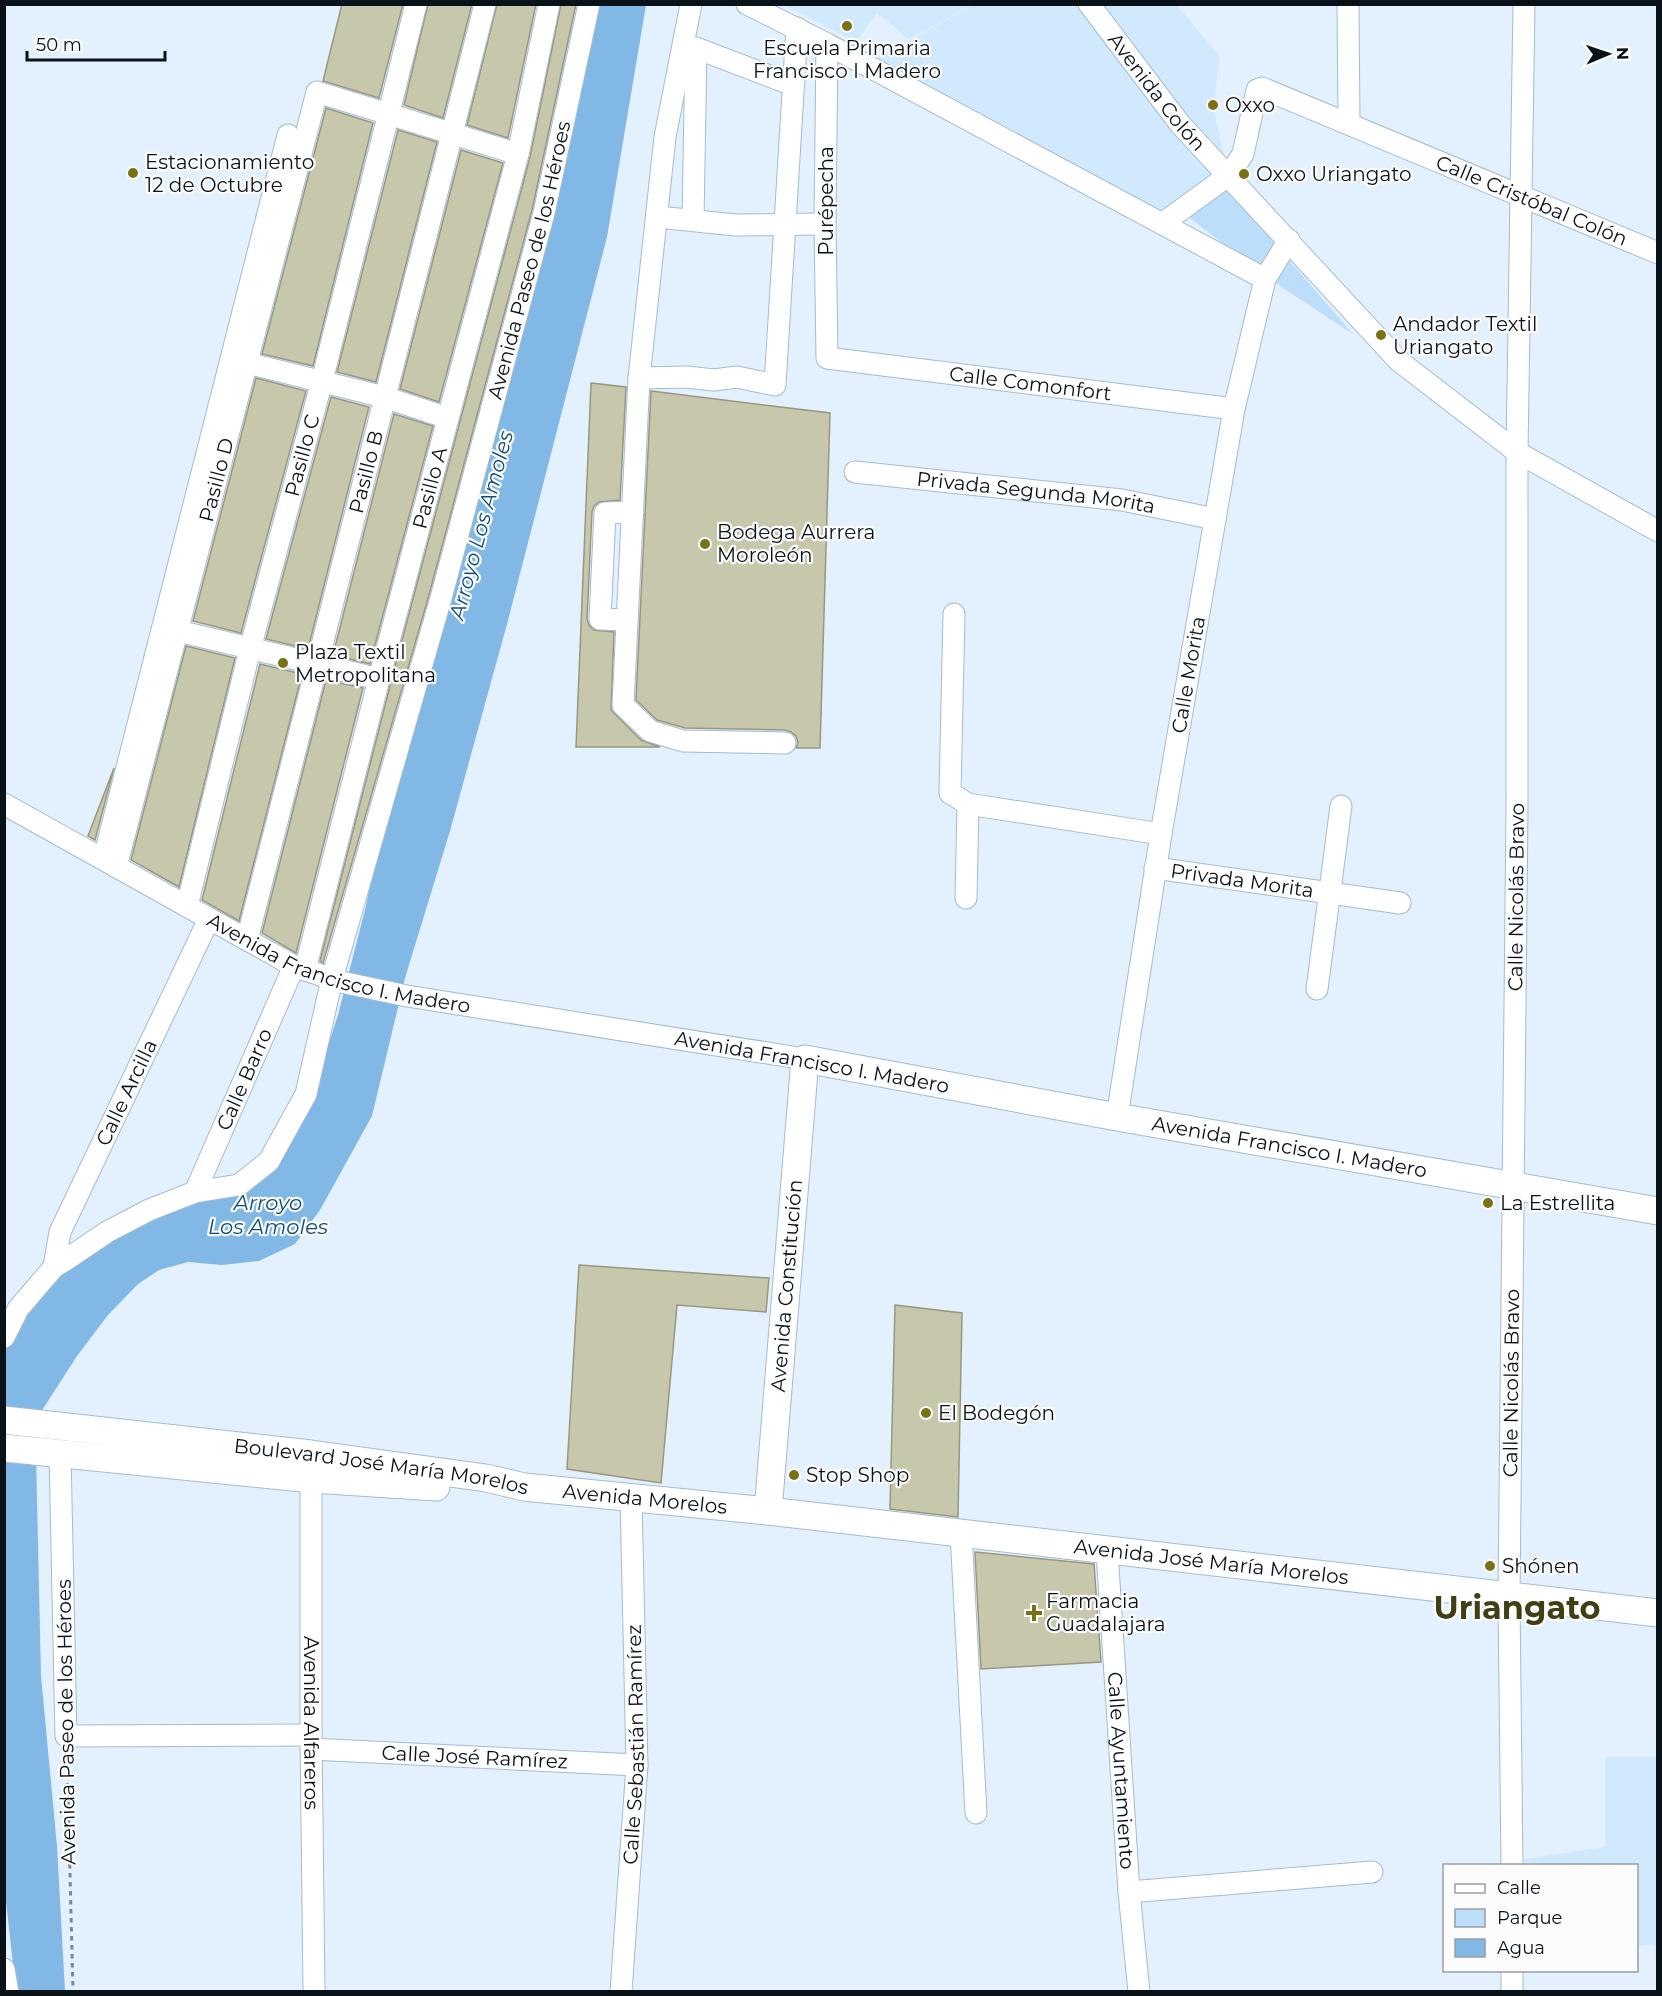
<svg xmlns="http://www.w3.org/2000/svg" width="1662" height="1996" viewBox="0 0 1662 1996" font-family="Montserrat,sans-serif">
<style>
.built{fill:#d1e9fd}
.green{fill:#bcdefb}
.water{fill:#82b8e6}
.building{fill:#c7c7ac;stroke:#99987f;stroke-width:1.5}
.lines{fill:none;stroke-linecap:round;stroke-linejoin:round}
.minor-casing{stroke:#a5bbce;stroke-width:23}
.major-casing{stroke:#a5bbce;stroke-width:29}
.path{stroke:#7c8791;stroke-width:3;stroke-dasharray:4.5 4.5;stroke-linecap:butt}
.minor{stroke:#fff;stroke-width:21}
.major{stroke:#fff;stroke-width:27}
.poi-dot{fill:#767215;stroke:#fcfcfc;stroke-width:2}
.labels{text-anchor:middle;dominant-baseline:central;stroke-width:4.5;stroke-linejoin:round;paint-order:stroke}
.poi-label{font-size:20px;fill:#0a1219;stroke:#fcfcfc;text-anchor:start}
.street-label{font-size:20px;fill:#0a1219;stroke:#fcfcfc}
.water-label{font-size:21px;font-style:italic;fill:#0f4e79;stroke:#fcfcfc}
.town-label{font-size:32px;font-weight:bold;fill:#403e14;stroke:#fcfcfc}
</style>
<rect width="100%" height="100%" fill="#e3f0fd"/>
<g class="built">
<path d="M785 5H972L909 39 877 13 856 42Z"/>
<path d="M974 5H1177L1220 57 1213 105 1228 175 1163 222 877 58Z"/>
<path d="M1605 1757H1657V1991L1655 1944 1637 1946 1636 1866H1519V1860L1605 1847Z"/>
</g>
<path class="green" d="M1224 185 1353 334 1274 282 1187 216Z"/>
<path class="water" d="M591 5H646L607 237 507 624 450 831 405 978 372 1116 320 1210 295 1244 259 1261 222 1265 188 1262 159 1270 138 1284 108 1315 77 1356 39 1415 36 1454 41 1676 57 1846 65 1991H16L5 1892 4 1342 43 1285 146 1216 239 1188 312 1095 338 1015 366 906 387 795Z"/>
<g class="building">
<path d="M342 4H403L379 98 323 81Z"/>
<path d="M428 4H472L443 118 404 105Z"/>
<path d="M497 4H536L508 138 467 125Z"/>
<path d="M561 4H576L532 210 429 595 323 963 320 961 391 682 530 157Z"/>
<path d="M326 108 373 123 313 366 262 354Z"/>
<path d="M398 130 437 142 376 382 337 372Z"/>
<path d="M461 150 503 163 439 402 400 389Z"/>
<path d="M256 378 306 391 241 633 193 621Z"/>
<path d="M591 383 626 387 620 500 599 502 594 506 592 512 587 619 589 625 594 630 614 632 611 710 641 740 660 747H576Z"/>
<path d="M651 391 830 413 820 748H796L798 743 796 736 791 732 785 730 685 728 657 720 636 700Z"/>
<path d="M331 397 369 407 308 649 266 639Z"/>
<path d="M394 414 433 426 370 664 333 655Z"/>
<path d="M186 646 235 658 179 887 131 860Z"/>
<path d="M260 664 302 674 239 921 202 900Z"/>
<path d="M326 680 363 688 296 953 262 933Z"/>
<path d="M114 768 95 840 88 836Z"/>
<path d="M579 1265 769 1278 766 1312 677 1305 661 1483 567 1469Z"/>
<path d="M895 1305 962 1313 958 1517 890 1509Z"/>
<path d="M975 1552 1094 1564 1101 1662 981 1669Z"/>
</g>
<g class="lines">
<defs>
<g id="minor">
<path d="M691 4 665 137 639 378 623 705 650 731 683 741 785 743"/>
<path d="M747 4 827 44 1265 279"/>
<path id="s1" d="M1089 4 1180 124 1399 361 1517 452 1658 531"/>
<path d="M1348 4 1349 124"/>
<path id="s2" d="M827 44 825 224 827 358 1234 409"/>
<path d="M658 217 735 225 825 224"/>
<path d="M693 220 696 48 793 85"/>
<path id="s3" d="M1163 223 1229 175 1243 154 1257 90 1262 88 1658 253"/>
<path d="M247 363 384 397 448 418"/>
<path d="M639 378 687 377 714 380 737 377 775 385 797 28"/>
<path id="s4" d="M855 472 1122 500 1215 519"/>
<path d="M954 614 950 793 968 804 1161 834"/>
<path d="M627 620 600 619 605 513 633 512"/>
<path d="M178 631 379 679"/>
<path id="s5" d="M4 804 294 966 341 982 407 996 805 1059"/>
<path d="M106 850 288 135"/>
<path id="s6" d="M116 867 317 92 518 154"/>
<path id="s7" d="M1155 868 1400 903"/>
<path d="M966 898 968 804"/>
<path id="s8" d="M187 906 250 649 322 381 416 4"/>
<path id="s9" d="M247 940 485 4"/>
<path id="s10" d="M305 970 379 679 518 154 549 4"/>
<path d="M1317 989 1341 806"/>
<path id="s11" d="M1117 1117 1161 834 1234 409 1265 279 1289 240"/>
<path id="s12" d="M195 1192 294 966"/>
<path id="s13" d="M54 1267 60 1232 209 919"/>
<path id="s14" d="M4 1337 18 1309 54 1267 64 1261 107 1232 149 1210 195 1192 239 1185 269 1161 306 1094 332 979 441 598 544 213 589 4"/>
<path d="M60 1453 66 1736 311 1735"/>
<path id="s15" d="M311 1463V1735L314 1992"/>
<path d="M961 1533 976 1813"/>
<path id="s16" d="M1107 1551 1129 1892 1139 1992"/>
<path id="s17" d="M311 1749 637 1765"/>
<path id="s18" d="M1512 1866 1509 1598 1517 807V452L1524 4"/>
<path d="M1129 1892 1372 1872"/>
<path d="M4 1969 8 1992"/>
<path id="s19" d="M621 1992 637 1765 631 1497"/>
<path d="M1512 1992V1970"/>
</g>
<g id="major">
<path id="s20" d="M4 1420 311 1454 486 1478 524 1487 768 1511 1658 1613"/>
<path d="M4 1448 312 1479 436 1487"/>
<path id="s21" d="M768 1511 805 1059 1117 1117 1658 1211"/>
</g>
</defs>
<use href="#minor" class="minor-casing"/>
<use href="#major" class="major-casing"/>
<path class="path" d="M67 1756 73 1992"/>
<use href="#minor" class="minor"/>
<use href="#major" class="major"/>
</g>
<g class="poi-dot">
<circle cx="847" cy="26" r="6"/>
<circle cx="1213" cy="105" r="6"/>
<circle cx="133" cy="173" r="6"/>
<circle cx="1244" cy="174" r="6"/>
<circle cx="1381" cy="335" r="6"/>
<circle cx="705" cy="544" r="6"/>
<circle cx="283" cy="663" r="6"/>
<circle cx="1488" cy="1203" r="6"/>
<circle cx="926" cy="1413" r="6"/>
<circle cx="794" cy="1475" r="6"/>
<circle cx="1490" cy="1566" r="6"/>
<path d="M1031 1604h6v6h6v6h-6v6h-6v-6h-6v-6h6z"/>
</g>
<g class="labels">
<g class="poi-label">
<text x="847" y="48" text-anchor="middle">Escuela Primaria<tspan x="847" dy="23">Francisco I Madero</tspan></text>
<text x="1225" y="105">Oxxo</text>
<text x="145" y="162">Estacionamiento<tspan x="145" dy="23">12 de Octubre</tspan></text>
<text x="1256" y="174">Oxxo Uriangato</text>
<text x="1393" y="324">Andador Textil<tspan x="1393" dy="23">Uriangato</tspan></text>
<text x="717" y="532">Bodega Aurrera<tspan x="717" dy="23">Moroleón</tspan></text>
<text x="295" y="652">Plaza Textil<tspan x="295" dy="23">Metropolitana</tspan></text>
<text x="1500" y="1203">La Estrellita</text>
<text x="938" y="1413">El Bodegón</text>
<text x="806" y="1475">Stop Shop</text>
<text x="1502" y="1566">Shónen</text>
<text x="1046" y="1601">Farmacia<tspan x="1046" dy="23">Guadalajara</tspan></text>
</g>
<g class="street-label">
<text stroke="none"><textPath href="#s1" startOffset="111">Avenida Colón</textPath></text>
<text stroke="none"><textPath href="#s3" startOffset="470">Calle Cristóbal Colón</textPath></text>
<text transform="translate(826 201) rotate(-90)">Purépecha</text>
<text stroke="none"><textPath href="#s14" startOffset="1270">Avenida Paseo de los Héroes</textPath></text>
<text stroke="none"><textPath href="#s2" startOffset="519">Calle Comonfort</textPath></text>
<text stroke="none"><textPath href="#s8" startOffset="465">Pasillo C</textPath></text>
<text stroke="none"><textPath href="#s9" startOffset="483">Pasillo B</textPath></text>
<text stroke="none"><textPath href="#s6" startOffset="400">Pasillo D</textPath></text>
<text stroke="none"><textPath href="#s10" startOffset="498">Pasillo A</textPath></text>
<text stroke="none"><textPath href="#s4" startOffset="182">Privada Segunda Morita</textPath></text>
<text stroke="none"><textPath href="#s11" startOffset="448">Calle Morita</textPath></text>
<text stroke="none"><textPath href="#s7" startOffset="88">Privada Morita</textPath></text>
<text stroke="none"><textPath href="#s18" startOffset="969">Calle Nicolás Bravo</textPath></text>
<text stroke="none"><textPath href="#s5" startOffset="374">Avenida Francisco I. Madero</textPath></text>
<text transform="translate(812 1062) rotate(10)">Avenida Francisco I. Madero</text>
<text stroke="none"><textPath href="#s12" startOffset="123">Calle Barro</textPath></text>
<text stroke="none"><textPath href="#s13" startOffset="190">Calle Arcilla</textPath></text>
<text stroke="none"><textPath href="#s21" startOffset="946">Avenida Francisco I. Madero</textPath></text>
<text stroke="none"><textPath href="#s21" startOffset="226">Avenida Constitución</textPath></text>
<text stroke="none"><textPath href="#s18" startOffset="483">Calle Nicolás Bravo</textPath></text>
<text stroke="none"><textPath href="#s20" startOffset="380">Boulevard José María Morelos</textPath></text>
<text stroke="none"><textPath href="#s20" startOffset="646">Avenida Morelos</textPath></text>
<text stroke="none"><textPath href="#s20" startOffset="1216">Avenida José María Morelos</textPath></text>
<text transform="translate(66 1722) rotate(-91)">Avenida Paseo de los Héroes</text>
<text stroke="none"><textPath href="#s15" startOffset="260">Avenida Alfareros</textPath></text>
<text stroke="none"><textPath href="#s19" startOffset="248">Calle Sebastián Ramírez</textPath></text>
<text stroke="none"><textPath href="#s17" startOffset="164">Calle José Ramírez</textPath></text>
<text stroke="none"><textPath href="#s16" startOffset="220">Calle Ayuntamiento</textPath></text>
</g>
<g class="water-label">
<text transform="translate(481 525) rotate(-75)">Arroyo Los Amoles</text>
<text x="268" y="1202">Arroyo<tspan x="268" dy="24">Los Amoles</tspan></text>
</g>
<g class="town-label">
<text x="1517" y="1607">Uriangato</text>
</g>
</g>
<rect width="1662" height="1996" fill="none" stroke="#0a1219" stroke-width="12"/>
<rect x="1443" y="1864" width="195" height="108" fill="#fcfcfc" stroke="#9b9ea1" stroke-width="1.5"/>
<rect x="1455" y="1884" width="30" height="9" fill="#ffffff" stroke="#9b9ea1" stroke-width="1.5"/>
<text x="1497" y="1894" font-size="18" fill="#0a1219">Calle</text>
<rect x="1455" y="1909" width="30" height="18" fill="#bcdefb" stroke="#9b9ea1" stroke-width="1.5"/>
<text x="1497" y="1924" font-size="18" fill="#0a1219">Parque</text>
<rect x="1455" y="1939" width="30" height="18" fill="#82b8e6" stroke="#9b9ea1" stroke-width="1.5"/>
<text x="1497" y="1954" font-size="18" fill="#0a1219">Agua</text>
<g transform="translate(1608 54) rotate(88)" stroke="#fcfcfc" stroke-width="4.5" paint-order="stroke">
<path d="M0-4.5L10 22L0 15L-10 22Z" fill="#0a1219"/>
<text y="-9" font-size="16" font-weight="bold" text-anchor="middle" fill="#0a1219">N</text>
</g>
<path d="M27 51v9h138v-9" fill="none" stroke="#0a1219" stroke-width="3"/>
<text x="36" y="51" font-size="18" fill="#0a1219" stroke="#fcfcfc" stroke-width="4.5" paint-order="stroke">50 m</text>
</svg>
